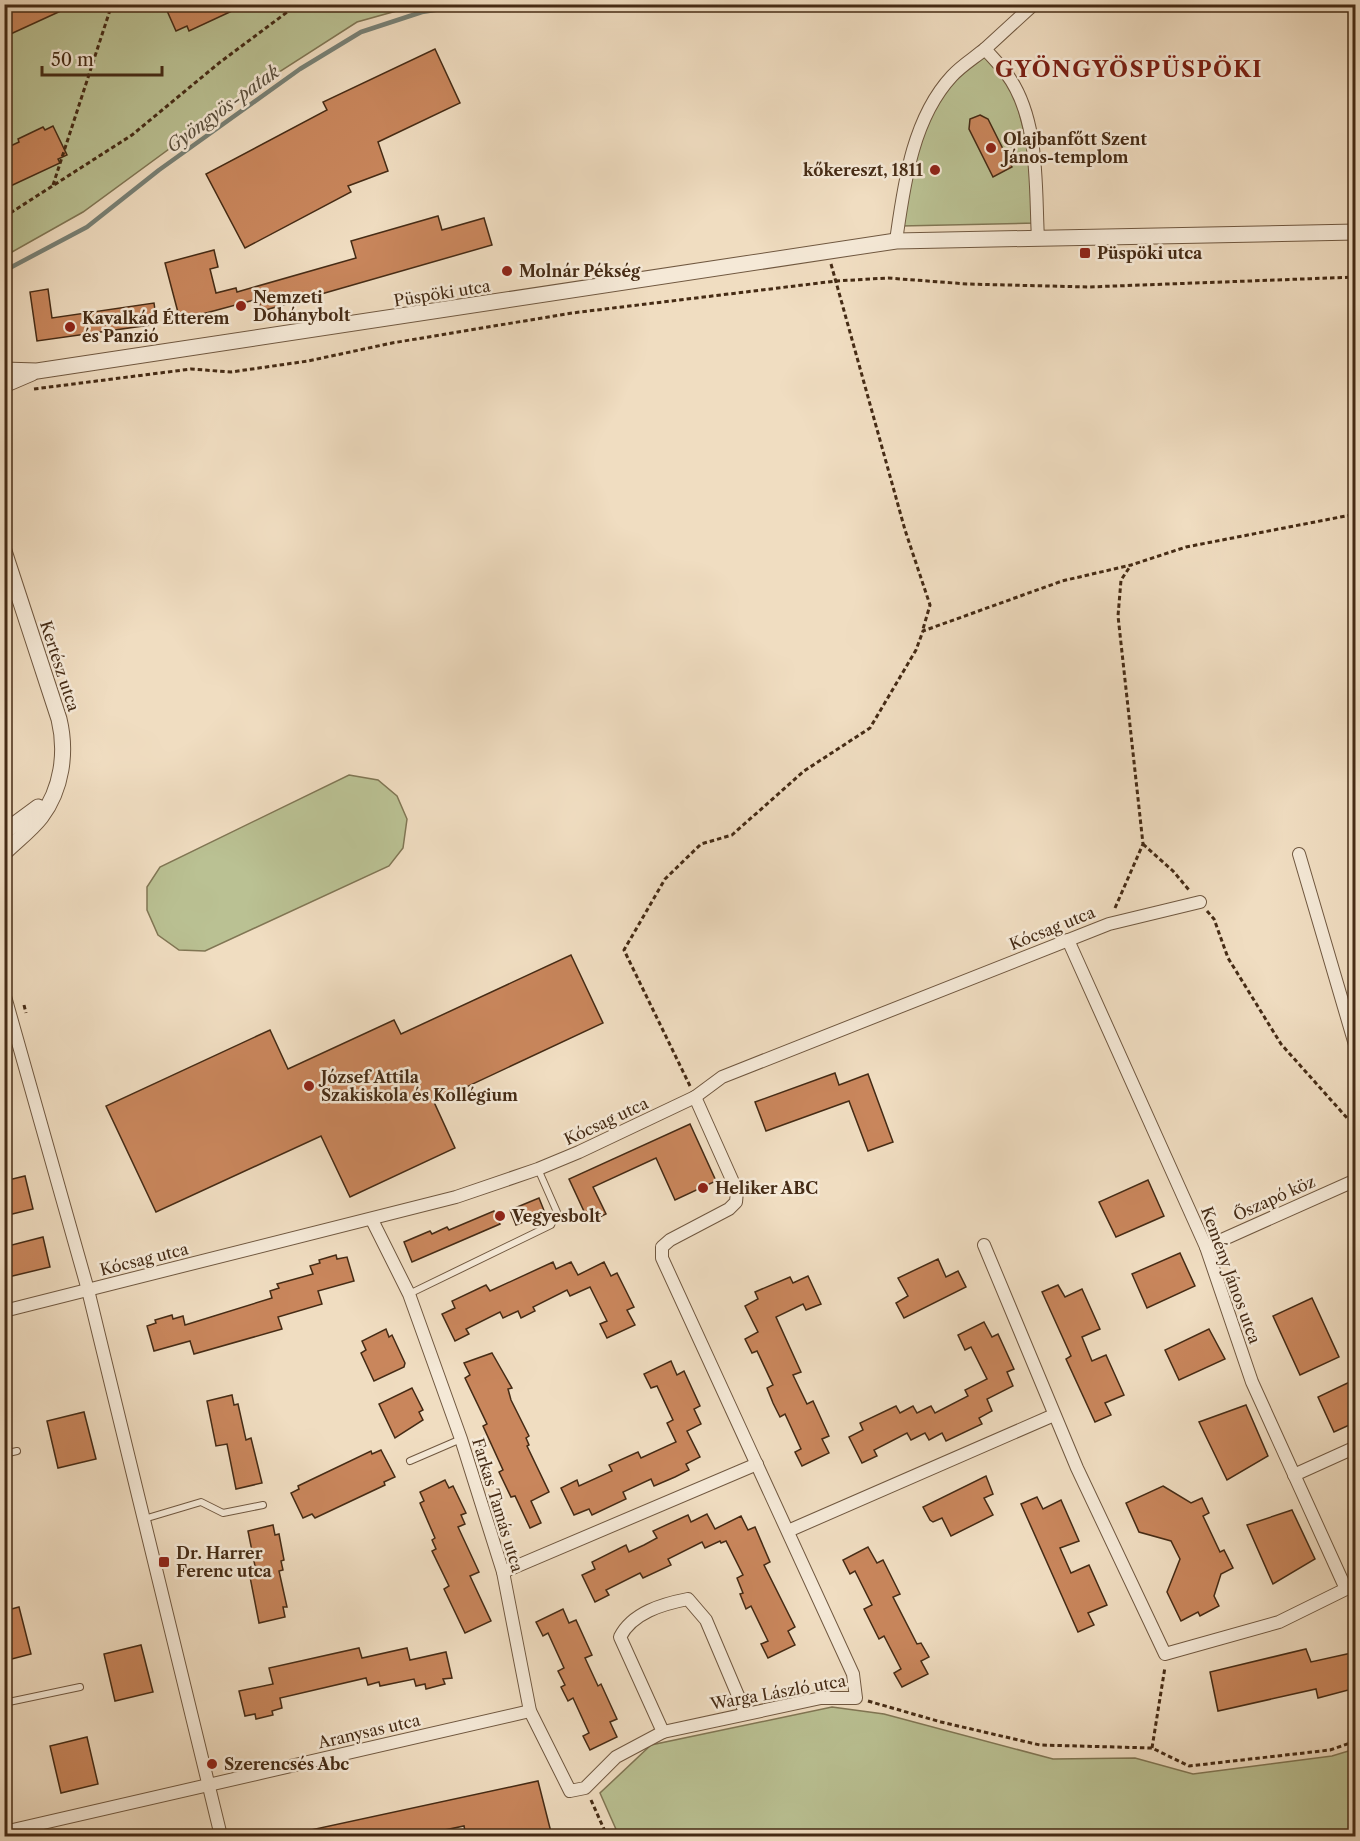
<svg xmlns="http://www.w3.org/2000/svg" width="1360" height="1841" viewBox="0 0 1360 1841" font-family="'Libre Caslon Text',serif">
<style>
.green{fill:#bac193;stroke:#807654;stroke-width:1.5}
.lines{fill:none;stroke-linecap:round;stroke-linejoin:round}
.stream{stroke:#788176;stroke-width:4.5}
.building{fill:#c9865c;stroke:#452b15;stroke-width:1.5}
.service-casing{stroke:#705840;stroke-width:8}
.minor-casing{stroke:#705840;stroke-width:14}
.tertiary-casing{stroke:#705840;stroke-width:17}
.path{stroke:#452b15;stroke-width:3;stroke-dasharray:4.5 3;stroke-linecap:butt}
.service{stroke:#f5e9d7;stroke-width:6}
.minor{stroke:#f5e9d7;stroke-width:12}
.tertiary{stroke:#f5e9d7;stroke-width:15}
.poi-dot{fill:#8f2418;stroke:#f5e9d7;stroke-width:2}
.labels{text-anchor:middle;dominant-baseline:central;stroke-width:5;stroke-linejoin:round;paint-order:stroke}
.poi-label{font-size:16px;font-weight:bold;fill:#452b15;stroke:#f5e9d7;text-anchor:start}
.street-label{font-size:16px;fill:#452b15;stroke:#f5e9d7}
.water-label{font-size:18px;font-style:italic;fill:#5a4f3d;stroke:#f5e9d7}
.district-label{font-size:22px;font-weight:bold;letter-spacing:1.5px;fill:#7a1f14;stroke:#f5e9d7}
</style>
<rect width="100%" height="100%" fill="#f0ddc1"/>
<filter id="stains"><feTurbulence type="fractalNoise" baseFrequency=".00333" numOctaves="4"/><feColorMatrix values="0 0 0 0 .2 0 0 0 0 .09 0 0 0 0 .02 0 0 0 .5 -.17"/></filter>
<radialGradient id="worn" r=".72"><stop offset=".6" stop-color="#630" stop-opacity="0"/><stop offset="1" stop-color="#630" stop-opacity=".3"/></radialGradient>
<g class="green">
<path d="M5 5H413L414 6 357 22 240 97 83 212 5 256Z"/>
<path d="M985 53 1014 93 1030 155 1035 223 901 226 904 202 928 113 955 77Z"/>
<path d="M349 775 378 780 397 796 407 819 403 848 389 866 205 951 179 950 158 935 147 910V887L160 867Z"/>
<path d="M832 1707 884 1714 1053 1759 1135 1758 1193 1774 1332 1756 1355 1749V1836H619L600 1793 651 1745Z"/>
</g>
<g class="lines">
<path class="stream" d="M4 271 87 227 159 170 300 69 361 32 422 12 473 4"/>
</g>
<g class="building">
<path d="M4 4H76L4 37Z"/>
<path d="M164 4H247L189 31 187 26 176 31Z"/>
<path d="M435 49 460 103 378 142 388 171 348 186 351 192 245 248 206 174 327 110 323 102Z"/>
<path d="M980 115 988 119 1012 167 993 177 969 129 970 119Z"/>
<path d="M53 126 67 155 58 159 60 163 4 189V149L19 142 18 139 43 127 45 130Z"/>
<path d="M438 216 442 230 484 218 492 245 262 311 258 299 180 320 165 263 214 250 218 267 210 269 216 293 236 288 237 292 356 258 351 241Z"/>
<path d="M48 289 52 318 154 303 157 324 37 341 30 292Z"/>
<path d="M571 955 603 1023 434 1102 455 1148 350 1197 321 1136 156 1212 106 1106 270 1030 288 1069 394 1020 401 1034Z"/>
<path d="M835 1073 839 1085 868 1074 893 1142 868 1151 849 1101 766 1131 755 1102Z"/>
<path d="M690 1124 716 1181 675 1200 656 1158 593 1187 606 1214 589 1222 569 1179Z"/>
<path d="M25 1176 33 1209 4 1216V1181Z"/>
<path d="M1148 1180 1164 1216 1116 1237 1099 1202Z"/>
<path d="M539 1198 545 1213 516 1225 510 1210Z"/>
<path d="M494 1211 500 1224 412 1262 404 1242 430 1231 432 1234 447 1227 449 1230Z"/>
<path d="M43 1237 50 1267 4 1278V1247Z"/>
<path d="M1180 1253 1195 1286 1147 1308 1132 1274Z"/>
<path d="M336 1255 337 1259 347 1257 354 1281 318 1291 322 1304 278 1317 282 1329 194 1354 190 1341 154 1351 147 1326 156 1323 155 1320 172 1315 173 1319 183 1316 185 1325 272 1298 270 1291 279 1288 277 1284 313 1274 310 1266 320 1263 319 1260Z"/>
<path d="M938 1259 946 1277 958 1271 966 1287 904 1318 896 1303 908 1296 898 1278Z"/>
<path d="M553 1262 556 1269 571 1262 578 1275 604 1262 611 1276 617 1273 634 1307 627 1310 635 1325 607 1338 600 1324 607 1321 590 1287 570 1296 567 1290 533 1307 535 1311 521 1318 518 1311 503 1318 500 1312 466 1329 469 1334 455 1341 442 1314 455 1308 452 1301 486 1285 490 1291Z"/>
<path d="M808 1276 821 1304 806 1310 803 1304 776 1317 801 1372 793 1375 807 1404 813 1401 829 1436 822 1439 829 1453 802 1466 795 1452 801 1449 785 1414 780 1417 773 1403 767 1388 773 1385 757 1351 752 1353 745 1339 758 1332 745 1306 758 1299 755 1292 790 1277 793 1283Z"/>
<path d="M1058 1285 1065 1297 1082 1289 1100 1329 1082 1337 1092 1361 1106 1355 1124 1395 1105 1403 1111 1415 1095 1422 1066 1359 1071 1356 1042 1292Z"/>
<path d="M1312 1298 1339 1357 1300 1375 1273 1316Z"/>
<path d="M984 1322 992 1337 998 1334 1014 1369 1007 1372 1013 1386 987 1399 992 1411 979 1418 982 1424 946 1441 942 1433 929 1440 925 1433 911 1440 907 1433 874 1450 877 1456 862 1463 849 1437 863 1430 860 1423 896 1406 900 1413 913 1406 917 1413 931 1406 935 1413 968 1396 965 1390 987 1379 971 1347 965 1350 958 1335Z"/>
<path d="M386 1329 389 1337 392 1335 405 1363 404 1367 374 1381 361 1353 366 1350 362 1341Z"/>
<path d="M1209 1329 1225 1359 1179 1380 1165 1350Z"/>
<path d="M492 1353 512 1388 508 1389 511 1400 529 1436 526 1438 529 1445 527 1446 549 1492 531 1501 541 1523 530 1528 515 1496 511 1497 499 1472 503 1470 483 1426 487 1424 465 1378 470 1375 464 1363Z"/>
<path d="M671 1361 677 1375 684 1371 700 1406 694 1409 701 1424 687 1431 700 1457 686 1464 689 1470 675 1477 654 1486 651 1479 623 1492 626 1499 592 1515 589 1509 574 1515 561 1488 577 1480 579 1486 612 1471 609 1465 638 1452 641 1458 676 1442 667 1423 673 1420 657 1386 651 1388 644 1374Z"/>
<path d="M1356 1379V1422L1334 1432 1318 1397Z"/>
<path d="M412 1388 423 1410 419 1412 423 1420 395 1438 379 1404Z"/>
<path d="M232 1395 234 1405 238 1404 246 1440 251 1438 262 1483 236 1489 227 1444 216 1446 207 1401Z"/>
<path d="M1246 1405 1268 1456 1227 1480 1199 1422Z"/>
<path d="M84 1412 96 1459 58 1468 47 1421Z"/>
<path d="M381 1450 395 1477 384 1482 385 1485 315 1518 312 1514 303 1518 291 1493 299 1489 298 1486 371 1451 372 1454Z"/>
<path d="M986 1476 993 1494 984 1498 993 1515 951 1536 942 1518 933 1522 930 1520 923 1507Z"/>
<path d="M445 1480 449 1488 453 1486 466 1513 461 1515 465 1524 458 1527 479 1572 470 1576 491 1621 465 1633 444 1589 449 1586 432 1551 436 1549 432 1540 435 1538 420 1503 424 1501 420 1492Z"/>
<path d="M1163 1486 1191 1503 1202 1498 1209 1513 1203 1516 1220 1552 1224 1550 1233 1568 1221 1574 1214 1596 1219 1606 1200 1616 1198 1612 1181 1621 1167 1592 1180 1559 1171 1541 1139 1532 1126 1503Z"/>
<path d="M1037 1497 1043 1509 1061 1500 1079 1541 1060 1548 1071 1573 1089 1565 1107 1605 1088 1613 1094 1625 1078 1632 1021 1504Z"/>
<path d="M1292 1510 1315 1559 1273 1584 1247 1525Z"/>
<path d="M707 1514 715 1529 741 1516 748 1530 755 1527 770 1562 764 1565 795 1627 788 1631 795 1645 768 1658 761 1644 768 1641 751 1606 746 1609 740 1594 743 1593 737 1578 743 1575 726 1541 721 1543 720 1541 705 1548 702 1542 668 1559 671 1565 643 1578 640 1573 606 1590 609 1595 595 1602 582 1575 595 1569 592 1562 626 1545 629 1552 644 1545 657 1538 653 1531 688 1515 691 1522Z"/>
<path d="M273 1525 275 1535 279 1534 284 1560 281 1561 283 1570 279 1571 287 1607H283L285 1617 259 1623 250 1577 257 1576 248 1531Z"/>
<path d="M868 1547 877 1563 883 1560 900 1594 893 1597 917 1644 921 1643 929 1657 921 1661 928 1674 902 1687 894 1673 901 1669 884 1636 879 1639 864 1609 872 1605 855 1571 850 1574 843 1560Z"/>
<path d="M19 1607 31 1654 4 1661V1611Z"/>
<path d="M563 1609 569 1623 576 1620 592 1655 585 1658 598 1686 601 1684 617 1719 610 1722 617 1737 590 1750 583 1736 589 1733 573 1698 568 1701 561 1687 565 1685 558 1671 564 1668 548 1633 543 1636 536 1622Z"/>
<path d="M141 1645 153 1692 115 1701 104 1654Z"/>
<path d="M359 1648 362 1658 407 1648 410 1660 446 1652 452 1678 443 1679 445 1684 426 1689 425 1684 416 1686 414 1679 380 1686 379 1682 368 1685 366 1678 280 1698 282 1708 272 1711 273 1715 256 1719 255 1714 245 1716 239 1691 273 1684 269 1668Z"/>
<path d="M1306 1649 1311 1662 1356 1652V1688L1318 1698 1316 1689 1218 1711 1210 1672Z"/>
<path d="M87 1737 98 1784 61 1793 50 1746Z"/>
<path d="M538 1781 552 1836H466L464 1826 416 1836H307L306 1831Z"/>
</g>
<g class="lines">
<defs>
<g id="service">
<path d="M409 1294 551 1225 557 1212 538 1169"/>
<path d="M4 1454 17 1451"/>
<path d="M410 1461 461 1439"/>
<path d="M144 1519 201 1502 223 1513 263 1505"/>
<path d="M4 1703 80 1687"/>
</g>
<g id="minor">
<path d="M1034 4 985 49C992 57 1000 65 1006 73 1040 118 1035 186 1038 239"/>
<path d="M896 241C904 185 912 119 952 76 961 66 974 58 985 49"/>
<path d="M1299 854 1356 1048"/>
<path d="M4 993 88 1290 221 1836"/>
<path d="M372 1220 409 1294 461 1439 503 1572 530 1711 570 1791 585 1788 616 1757 663 1732 821 1698H856L853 1674 662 1258V1247L670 1240 729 1209 736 1202 737 1191 695 1097"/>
<path d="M984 1245 1077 1468 1165 1654 1279 1622 1346 1589 1252 1382 1206 1247 1068 940"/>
<path d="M1206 1247 1356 1180"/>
<path d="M4 1311 456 1197 538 1169 579 1152 695 1097 722 1077 1109 924 1200 902"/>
<path d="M1294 1475 1356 1447"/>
<path d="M788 1531 1054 1415"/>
<path d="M503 1572 757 1464"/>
<path d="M663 1732 620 1637C632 1613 662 1604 688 1599L706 1620 745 1712"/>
<path d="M4 1832 530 1711"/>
</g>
<g id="tertiary">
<path d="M4 370 37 371 896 241 1356 232"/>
<path d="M4 385 32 373"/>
<path d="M4 551 59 719C67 752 62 789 41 817 31 830 16 841 4 853"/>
<path d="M4 832 38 807"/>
</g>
</defs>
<use href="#service" class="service-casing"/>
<use href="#minor" class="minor-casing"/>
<use href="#tertiary" class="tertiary-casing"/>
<g class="path">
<path d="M53 185 112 4"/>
<path d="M4 217 132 135 219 63 298 4"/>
<path d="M831 264 905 530 930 605 923 629"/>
<path d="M34 389 191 369 231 372 308 361 392 343 572 313 836 281 888 278 967 284 1088 287 1356 277"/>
<path d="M1143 844 1173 871 1189 890"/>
<path d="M1115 908 1143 844 1118 616 1121 580 1131 565"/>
<path d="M1207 911 1214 919 1228 958 1281 1044 1356 1128"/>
<path d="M24 1005 26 1013"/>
<path d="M690 1086 624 950 665 879 701 844 732 835 804 771 870 728 916 650 923 631 1062 581 1131 565 1186 547 1356 514"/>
<path d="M868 1701 941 1722 1040 1745 1152 1748 1189 1766 1330 1750 1356 1741"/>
<path d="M1152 1748 1165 1667"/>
<path d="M591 1800 607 1836"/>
</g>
<use href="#service" class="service"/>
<use href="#minor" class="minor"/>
<use href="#tertiary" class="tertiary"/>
</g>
<g class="poi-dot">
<circle cx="991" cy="148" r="6"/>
<circle cx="935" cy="170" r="6"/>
<rect x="1079" y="247" width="12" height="12" rx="3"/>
<circle cx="507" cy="271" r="6"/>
<circle cx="241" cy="306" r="6"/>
<circle cx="70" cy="327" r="6"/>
<circle cx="309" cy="1086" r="6"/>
<circle cx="703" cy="1188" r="6"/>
<circle cx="500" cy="1216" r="6"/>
<rect x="158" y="1556" width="12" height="12" rx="3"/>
<circle cx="212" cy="1764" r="6"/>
</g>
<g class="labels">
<g class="poi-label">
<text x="1003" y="139">Olajbanfőtt Szent<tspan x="1003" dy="18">János-templom</tspan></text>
<text x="923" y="170" text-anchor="end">kőkereszt, 1811</text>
<text x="1097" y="253">Püspöki utca</text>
<text x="519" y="271">Molnár Pékség</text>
<text x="253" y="297">Nemzeti<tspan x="253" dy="18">Dohánybolt</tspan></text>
<text x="82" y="318">Kavalkád Étterem<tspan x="82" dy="18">és Panzió</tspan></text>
<text x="321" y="1077">József Attila<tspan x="321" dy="18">Szakiskola és Kollégium</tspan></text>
<text x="715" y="1188">Heliker ABC</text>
<text x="512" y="1216">Vegyesbolt</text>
<text x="176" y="1553">Dr. Harrer<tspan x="176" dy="18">Ferenc utca</tspan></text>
<text x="224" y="1764">Szerencsés Abc</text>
</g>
<g class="street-label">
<text transform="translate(442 293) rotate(-9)">Püspöki utca</text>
<text transform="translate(60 666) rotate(72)">Kertész utca</text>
<text transform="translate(1052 928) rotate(-22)">Kócsag utca</text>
<text transform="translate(606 1121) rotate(-25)">Kócsag utca</text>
<text transform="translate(1274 1198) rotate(-24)">Őszapó köz</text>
<text transform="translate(144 1259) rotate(-14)">Kócsag utca</text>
<text transform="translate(1231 1275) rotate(70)">Kemény János utca</text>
<text transform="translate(498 1505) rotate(73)">Farkas Tamás utca</text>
<text transform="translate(778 1692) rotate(-10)">Warga László utca</text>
<text transform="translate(369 1731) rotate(-13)">Aranysas utca</text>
</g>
<g class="water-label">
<text transform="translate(223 109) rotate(-36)">Gyöngyös-patak</text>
</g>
<g class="district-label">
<text x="1129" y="69">GYÖNGYÖSPÜSPÖKI</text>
</g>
</g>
<rect width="1360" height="1841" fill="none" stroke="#f0ddc1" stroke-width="24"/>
<rect x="6" y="6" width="1348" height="1829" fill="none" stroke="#452b15" stroke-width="3"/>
<rect x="12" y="12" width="1336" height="1817" fill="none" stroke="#452b15" stroke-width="1.5"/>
<path d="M42 66v9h120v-9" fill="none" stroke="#452b15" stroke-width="3"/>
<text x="51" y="66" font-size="18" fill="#452b15" stroke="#f5e9d7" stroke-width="4.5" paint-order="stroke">50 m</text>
<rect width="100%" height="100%" filter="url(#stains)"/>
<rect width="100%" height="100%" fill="url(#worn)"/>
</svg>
